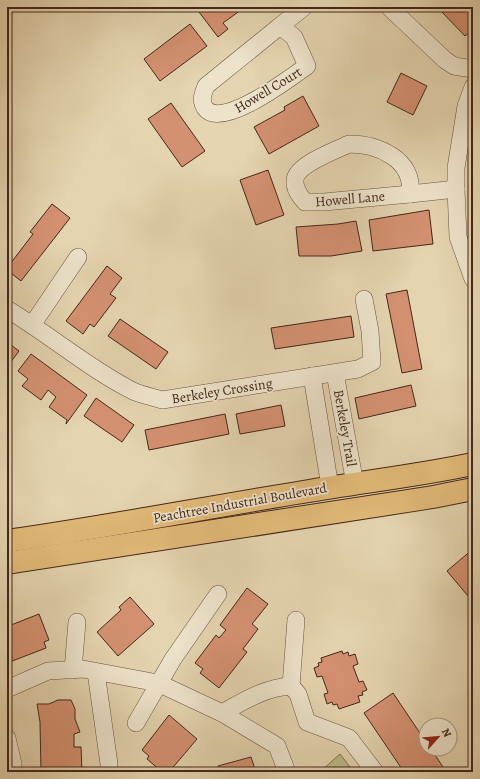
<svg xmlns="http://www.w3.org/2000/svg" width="480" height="779" viewBox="0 0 480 779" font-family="Alegreya,serif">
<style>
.green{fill:#babb87;stroke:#7f7151}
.building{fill:#d49171;stroke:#44271b}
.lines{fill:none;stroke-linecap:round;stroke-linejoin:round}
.minor-casing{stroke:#6c5240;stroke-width:18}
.highway-casing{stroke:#44271b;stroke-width:24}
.minor{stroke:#ede3cb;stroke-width:17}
.highway{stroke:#e2ba78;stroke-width:22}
.labels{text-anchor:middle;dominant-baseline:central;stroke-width:3.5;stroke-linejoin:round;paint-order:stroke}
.street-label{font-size:14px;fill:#44271b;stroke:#ede3cb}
</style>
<rect width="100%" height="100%" fill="#e4d4af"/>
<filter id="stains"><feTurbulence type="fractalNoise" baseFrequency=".005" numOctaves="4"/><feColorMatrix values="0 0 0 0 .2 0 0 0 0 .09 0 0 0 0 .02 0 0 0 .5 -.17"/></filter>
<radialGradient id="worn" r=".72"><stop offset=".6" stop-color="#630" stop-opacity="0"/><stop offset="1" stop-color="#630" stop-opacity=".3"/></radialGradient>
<path class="green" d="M340 754 354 772H324L322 770Z"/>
<g class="building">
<path d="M206 7H245L223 23 228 29 218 37 199 12Z"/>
<path d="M433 7H473V29L465 36 440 10 437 12Z"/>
<path d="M190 24 207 46 160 81 144 59Z"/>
<path d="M401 73 427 86 413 115 387 102Z"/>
<path d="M303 96 319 126 269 154 254 127 285 110 284 107Z"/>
<path d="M171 103 205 151 182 167 148 119Z"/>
<path d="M268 170 284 215 256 225 240 180Z"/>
<path d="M52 204 70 218 21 281 7 270V268L33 234 30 232Z"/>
<path d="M429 210 433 244 373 251 369 220Z"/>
<path d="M356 221 362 251 331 256H299L296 227 338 224Z"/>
<path d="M107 266 122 278 110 294 116 298 94 327 90 324 83 334 66 321Z"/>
<path d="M407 290 422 369 402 373 386 294Z"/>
<path d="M351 316 354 337 275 349 271 328Z"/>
<path d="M120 319 168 352 156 369 108 336Z"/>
<path d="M7 342 19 351 7 367Z"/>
<path d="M31 354 87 395 66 424 67 420 49 407 56 397 48 390 41 400 22 386 28 379 18 371Z"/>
<path d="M411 385 416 406 359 419 355 398Z"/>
<path d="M96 398 134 425 122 442 84 416Z"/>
<path d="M281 405 285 426 240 434 236 414Z"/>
<path d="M225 414 229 434 149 450 145 430Z"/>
<path d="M473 549V602L447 571Z"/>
<path d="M247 588 268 604 252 624 258 629 243 649 247 652 219 688 200 673 203 669 195 663 216 635 219 638 226 630 220 625Z"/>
<path d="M130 597 154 624 118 656 97 632 121 610 119 607Z"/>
<path d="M39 614 49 640 44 642 46 648 7 663V622L9 621 11 625Z"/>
<path d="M342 651 343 654 348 652 349 656 355 654 358 664 353 666 359 682 363 681 367 690 362 692 363 695 358 696 360 702 339 709 337 704 333 705 332 702 327 704 324 694 328 693 322 676 317 677 314 668 319 666 318 663 322 662 321 658Z"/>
<path d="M393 693 426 742V749H431L445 770 442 772H404L364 713Z"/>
<path d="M58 700H71L75 709V719L80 732 74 734V747H81L82 772H41L40 722 37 704H49Z"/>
<path d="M169 715 197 739 169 772H162L147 759 149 756 142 750Z"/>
<path d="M251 757 256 772H219L218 766Z"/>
</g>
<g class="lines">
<defs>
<g id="minor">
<path d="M389 7 445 60 454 66 473 69"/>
<path d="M280 26 294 37 307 66C291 77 221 131 205 108 200 100 203 94 206 86Z"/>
<path d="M280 26 304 7"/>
<path d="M473 87 466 106 456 168V189L458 237 473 279"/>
<path d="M349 144C377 144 415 159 410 194L324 202H305C300 196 294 189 295 180 296 165 336 150 349 144Z"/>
<path d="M410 194 456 189"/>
<path d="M7 309C50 335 88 368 133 391 142 395 153 397 162 400L358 369 372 362 370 331 364 299"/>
<path d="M32 325 78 257"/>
<path d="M335 373 355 484"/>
<path d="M312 376 330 487"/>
<path d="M73 670 77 622"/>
<path d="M96 672 109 764"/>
<path d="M291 686 296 620"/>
<path d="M7 689 48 671 83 669 158 683 222 713 277 746 287 772"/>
<path d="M222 713C244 701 266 687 291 686L298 694 307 722 349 738 375 772"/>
<path d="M136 723 173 659 218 594"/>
<path d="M7 738 13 764V772"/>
</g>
<g id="highway">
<path d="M7 541C106 527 204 508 303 492 360 482 416 476 473 464"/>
<path d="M7 563 433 497 473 489"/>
</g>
</defs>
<use href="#minor" class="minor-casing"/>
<use href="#highway" class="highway-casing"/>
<use href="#minor" class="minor"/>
<use href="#highway" class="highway"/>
</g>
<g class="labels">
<g class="street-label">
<text transform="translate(268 90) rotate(-31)">Howell Court</text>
<text transform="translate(350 199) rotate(-5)">Howell Lane</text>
<text transform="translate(222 391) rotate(-9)">Berkeley Crossing</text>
<text transform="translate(345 428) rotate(80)">Berkeley Trail</text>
<text transform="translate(240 503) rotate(-10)">Peachtree Industrial Boulevard</text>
</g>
</g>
<rect width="480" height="779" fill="none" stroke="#e4d4af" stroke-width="24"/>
<rect x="8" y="8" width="464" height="763" fill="none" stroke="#44271b" stroke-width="2"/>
<rect x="12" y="12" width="456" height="755" fill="none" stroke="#44271b"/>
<g transform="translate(438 737) rotate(63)"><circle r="19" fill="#ede3cb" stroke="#a99885"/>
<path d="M0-3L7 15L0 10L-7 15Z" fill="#8f2418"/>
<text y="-6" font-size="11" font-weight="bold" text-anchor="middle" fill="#44271b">N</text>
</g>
<rect width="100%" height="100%" filter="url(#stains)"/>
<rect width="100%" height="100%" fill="url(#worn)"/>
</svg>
